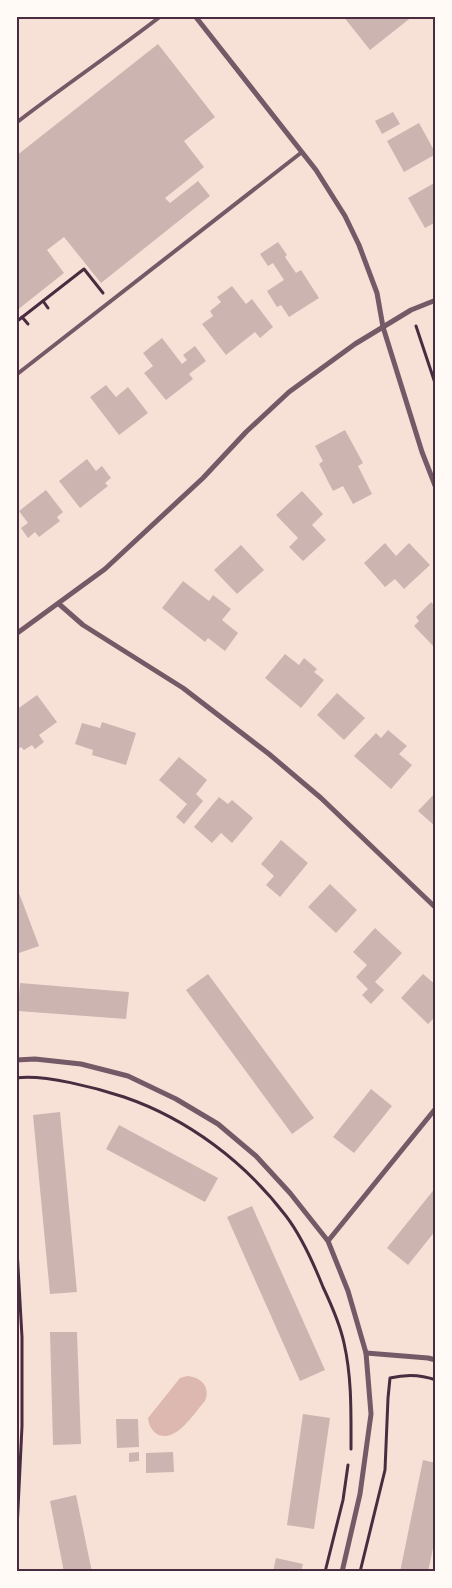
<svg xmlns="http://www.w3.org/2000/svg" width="452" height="1588" viewBox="0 0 452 1588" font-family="Roboto,sans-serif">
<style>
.water{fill:#dcb8b0}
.building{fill:#ccb4b1}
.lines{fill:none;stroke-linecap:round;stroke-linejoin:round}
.path{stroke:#4a2c40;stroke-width:3}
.service{stroke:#755966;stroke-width:4}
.minor{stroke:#755966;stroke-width:5}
.neatline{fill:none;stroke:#4a2c40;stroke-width:2}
</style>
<rect width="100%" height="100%" fill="#f7e1d7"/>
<path class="water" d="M187 1376C201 1377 211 1387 205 1401 194 1413 176 1444 157 1434 151 1430 149 1425 148 1418L180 1378Z"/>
<g class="building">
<path d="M343 16H413L370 50Z"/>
<path d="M158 44 215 117 184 141 204 167 165 198 170 203 198 181 210 196 101 283 64 237 47 250 64 273 16 311V156Z"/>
<path d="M393 112 400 124 382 134 375 121Z"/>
<path d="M419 123 436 154 404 172 387 141Z"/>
<path d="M436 182V222L425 228 408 198Z"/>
<path d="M278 242 287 255 285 257 296 273 301 270 319 298 289 317 281 305 277 307 267 291 284 280 273 263 268 266 260 254Z"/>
<path d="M232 286 246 304 252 299 273 327 260 338 255 332 226 355 202 324 213 316 210 311 221 302 217 297Z"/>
<path d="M162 338 182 364 187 360 183 355 195 346 206 361 189 374 193 379 166 400 144 373 153 366 143 353Z"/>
<path d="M106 385 116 397 128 387 148 413 119 435 90 397Z"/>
<path d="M345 430 363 463 358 466 372 494 353 504 343 486 333 491 319 464 323 461 315 446Z"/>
<path d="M87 459 96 471 102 466 111 478 105 483 108 486 80 508 59 481Z"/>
<path d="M46 490 63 512 57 517 60 521 39 537 35 532 28 538 21 528 28 523 19 511Z"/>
<path d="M302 491 323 514 312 525 326 540 303 561 289 547 298 538 276 515Z"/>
<path d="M385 543 396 556 409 543 430 565 404 589 395 579 385 587 364 563Z"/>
<path d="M241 545 264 570 237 594 214 570Z"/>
<path d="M183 581 209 601 213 595 231 609 222 620 238 633 225 651 208 638 205 642 162 608Z"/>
<path d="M431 602 436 607V649L414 626 419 621 416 617Z"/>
<path d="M285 654 299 665 304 658 317 669 314 672 324 680 301 708 265 678Z"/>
<path d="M337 693 365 718 344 740 317 715Z"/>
<path d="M37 695 57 722 39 735 44 742 35 749 32 745 24 750 21 747 16 750V710Z"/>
<path d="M102 722 136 733 126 765 92 755 93 750 75 744 82 723 100 728Z"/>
<path d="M388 730 407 746 399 754 412 765 391 789 354 756 376 733 381 738Z"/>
<path d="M179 757 207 780 196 794 203 801 184 824 176 817 187 804 159 780Z"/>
<path d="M436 792V827L418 811Z"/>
<path d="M219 797 228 804 232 800 253 818 232 843 221 833 212 843 194 827Z"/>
<path d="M281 840 308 863 280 897 266 885 274 876 261 864Z"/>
<path d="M330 884 357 910 336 933 308 907Z"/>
<path d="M16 885 39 946 16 954Z"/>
<path d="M375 928 402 953 375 982 384 990 371 1004 362 995 368 989 356 977 367 965 353 952Z"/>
<path d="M208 974 314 1118 292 1134 186 990Z"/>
<path d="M423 974 436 985V1016L428 1024 401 998Z"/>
<path d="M20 983 129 992 126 1019 18 1011Z"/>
<path d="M371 1089 392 1106 354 1153 333 1137Z"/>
<path d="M60 1112 77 1292 50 1294 33 1115Z"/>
<path d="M119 1125 218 1178 205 1202 106 1149Z"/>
<path d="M436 1187V1230L408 1265 387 1248Z"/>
<path d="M252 1206 325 1370 300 1381 227 1217Z"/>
<path d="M50 1332H77L81 1444 53 1445Z"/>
<path d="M303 1414 330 1418 314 1529 287 1525Z"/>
<path d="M116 1419H138L139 1447 117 1448Z"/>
<path d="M139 1452V1461L129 1462V1453Z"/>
<path d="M173 1452 174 1472 146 1473V1453Z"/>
<path d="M423 1460 436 1463V1534L428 1572H400Z"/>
<path d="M76 1495 92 1572H64L50 1501Z"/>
<path d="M276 1558 303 1564 301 1572H273Z"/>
</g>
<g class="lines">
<g class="path">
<path d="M43 301 48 308"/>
<path d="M22 317 28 324"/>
<path d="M16 322 84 269 103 293"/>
<path d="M416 326 436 386"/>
<path d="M16 1078C44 1074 97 1088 124 1097 188 1119 245 1162 286 1216 302 1237 313 1262 323 1287 331 1304 340 1324 344 1343 352 1378 351 1414 351 1449"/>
<path d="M16 1232 22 1337V1426L16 1550"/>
<path d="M325 1572 343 1500 348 1465"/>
<path d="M360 1572 385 1470 388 1398 390 1378C406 1374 420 1374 436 1380"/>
</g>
<g class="service">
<path d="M16 123C64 86 113 53 161 16"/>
<path d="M16 375 302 152"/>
</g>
<g class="minor">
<path d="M195 16 316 170 345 216 359 245 377 293 383 327 422 452 436 488"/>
<path d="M59 604 83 625 183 688 269 754 321 798 436 908"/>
<path d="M16 634 105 569 203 478 246 432 289 392 355 344 411 310 436 300"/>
<path d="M16 1060 35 1059 81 1064 128 1076 176 1099 218 1124 256 1156 290 1193 328 1241 348 1291 366 1353 371 1414 360 1494 342 1572"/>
<path d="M328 1241 436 1108"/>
<path d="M366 1353 428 1358 436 1360"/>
</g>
</g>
<rect width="452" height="1588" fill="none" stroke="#fffaf5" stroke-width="35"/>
<rect x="18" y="18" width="416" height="1552" class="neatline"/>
</svg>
